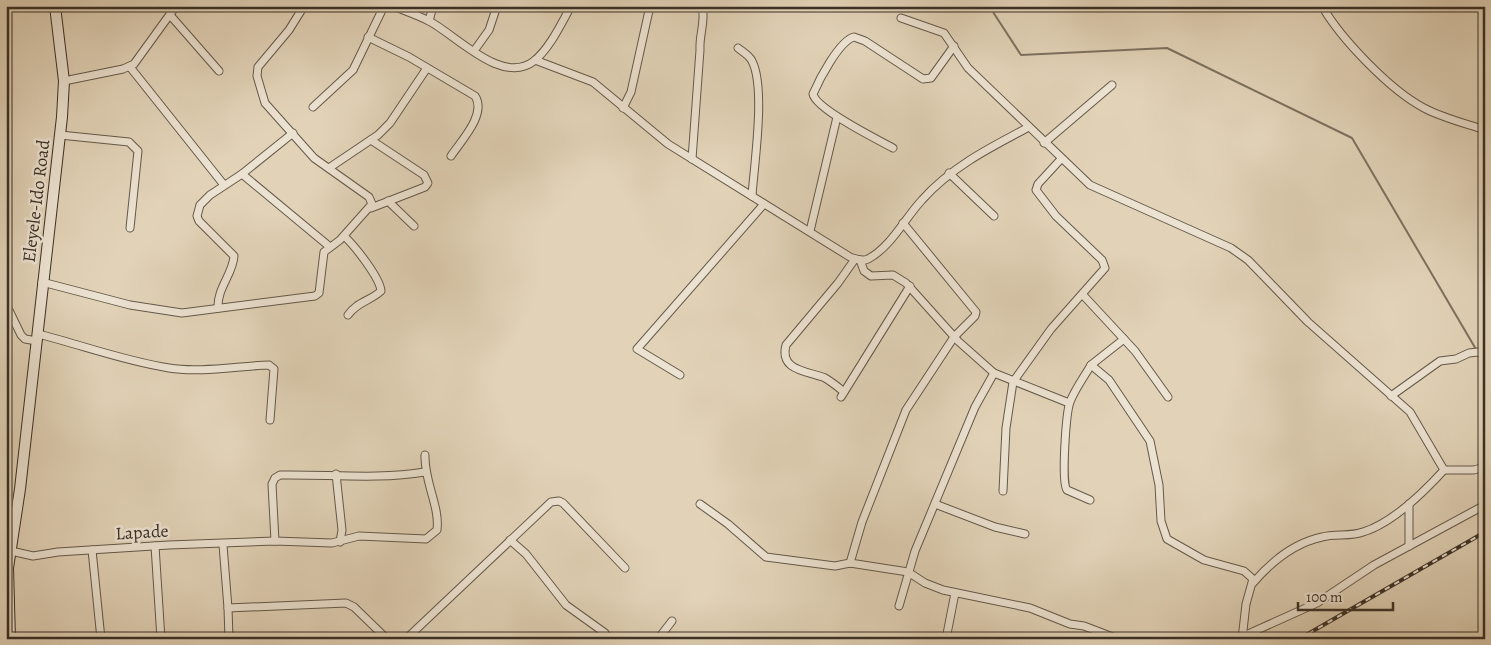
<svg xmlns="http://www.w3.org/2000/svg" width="1491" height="645" viewBox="0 0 1491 645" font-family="Alegreya,serif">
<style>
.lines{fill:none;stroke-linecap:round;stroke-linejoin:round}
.stream{stroke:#7d7160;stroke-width:2}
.street-casing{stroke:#64594a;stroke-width:9}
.secondary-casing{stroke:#3a3026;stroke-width:12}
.street{stroke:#ece2d1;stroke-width:7}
.secondary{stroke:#ece2d1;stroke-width:10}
.rail-casing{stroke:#3a3026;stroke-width:4}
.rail{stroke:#ece2d1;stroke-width:2;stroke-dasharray:5.5;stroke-linecap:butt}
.labels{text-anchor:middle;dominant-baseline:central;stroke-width:5;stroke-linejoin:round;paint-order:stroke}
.street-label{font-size:18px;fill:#3a3026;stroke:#ece2d1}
</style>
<rect width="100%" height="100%" fill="#e2d3b8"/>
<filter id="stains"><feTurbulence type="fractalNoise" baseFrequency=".004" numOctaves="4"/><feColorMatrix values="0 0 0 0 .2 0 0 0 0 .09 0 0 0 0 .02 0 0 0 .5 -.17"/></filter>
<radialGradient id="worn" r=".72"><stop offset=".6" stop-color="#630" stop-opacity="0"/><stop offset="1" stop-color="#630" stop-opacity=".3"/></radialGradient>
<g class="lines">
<g class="stream">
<path d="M985 6 993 12 1021 55 1167 48 1352 138 1477 351"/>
<path d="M1480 355 1485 364"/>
</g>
<defs>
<g id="street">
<path d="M393 6C405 11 417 15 429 21 456 35 502 86 534 61 550 48 561 24 571 6"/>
<path d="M1322 6C1341 39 1390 90 1424 108 1443 118 1464 123 1485 130"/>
<path d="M170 15 219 71"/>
<path d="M901 18 944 33 968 68 1090 185 1231 248 1248 260 1308 322 1410 412 1444 470C1423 493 1393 523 1363 532 1350 537 1335 533 1322 537 1294 543 1271 562 1253 583"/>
<path d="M429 21 433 6"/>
<path d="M368 37 409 57 475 96C487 114 461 141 451 156"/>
<path d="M738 48C743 52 750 56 752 61 766 88 754 165 752 196"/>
<path d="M474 51 489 30 497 6"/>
<path d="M535 60 593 82 668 144 850 257C856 259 862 262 868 259 891 247 905 218 922 200 951 167 991 147 1029 127"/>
<path d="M130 67 224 185"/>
<path d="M64 81 123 69 134 64 176 6"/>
<path d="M313 107 353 70 384 6"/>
<path d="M623 108 631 92 650 6"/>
<path d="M60 135 129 142 138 151 130 228"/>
<path d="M1044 143 1112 85"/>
<path d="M893 148C878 140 816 109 813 94 819 80 839 41 854 37L865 41 923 79 931 78 954 46"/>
<path d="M692 159 700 50C699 34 706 21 702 6"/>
<path d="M329 168 378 135 390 123 427 68"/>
<path d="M949 173 994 216"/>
<path d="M242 174 330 247"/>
<path d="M388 201 414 226"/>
<path d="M371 208 425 187 428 183 424 175 371 140"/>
<path d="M810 231 837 117"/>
<path d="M344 236C355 246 380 278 381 291 370 301 357 302 348 315"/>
<path d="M860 260 864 271 871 276 893 275 906 283 958 341 994 373 1069 403"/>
<path d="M42 282 130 305 182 313 315 296 319 293 324 252 340 240 372 204 369 197 314 158 265 103 257 76 258 67 289 30 304 6"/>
<path d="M1083 295 1135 351 1168 397"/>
<path d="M6 304 21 335 25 339 37 341"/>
<path d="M218 308C217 288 233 274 234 256L199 221 197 216 200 205 210 195 242 174 293 133"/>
<path d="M38 334C82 345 124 361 169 368 199 373 238 366 269 365L274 369 270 420"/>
<path d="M1091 365 1124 339"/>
<path d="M680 375 637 349 764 204"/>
<path d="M844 392C838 387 832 382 825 378 808 371 779 371 786 345L838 283 855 259"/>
<path d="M1391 396 1440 361 1456 359 1469 353 1478 352 1485 355"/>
<path d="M841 397 910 286"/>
<path d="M1444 470H1474L1485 467"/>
<path d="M336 474 342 530 340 542"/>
<path d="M1003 491 1006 428 1013 382 1051 329 1105 268 1102 260 1056 216 1036 190 1038 184 1061 159"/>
<path d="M1090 500 1067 490C1061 483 1066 413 1070 402 1075 389 1084 377 1091 365L1109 380 1150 441 1159 485 1161 521 1167 539 1204 560 1244 571 1253 579 1246 604 1242 639"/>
<path d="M700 504 728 524 766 557 835 566 850 563 908 572 925 583 943 590 1030 608 1070 624 1084 626 1118 639"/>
<path d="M935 504 995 527 1025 534"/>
<path d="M510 540 526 554 566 605 605 633 609 639"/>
<path d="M275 541 272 484 275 478 280 475C328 474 377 480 425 472"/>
<path d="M223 545 228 608 346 603 354 607 387 639"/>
<path d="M155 546 161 639"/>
<path d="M1409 546V504"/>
<path d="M92 550 101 639"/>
<path d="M11 551 33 556 58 552 169 545 275 541 332 543 359 536 426 539 437 530C440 506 424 482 425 455"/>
<path d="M850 563 862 522 906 410 954 337 975 316 976 312 903 223"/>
<path d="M899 606 915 551 975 407 994 373"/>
<path d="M228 608 229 639"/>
<path d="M406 639 551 502 559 501 563 503 625 568"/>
<path d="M658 639 672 621"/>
<path d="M946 639 955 593"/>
<path d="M1237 639 1317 603 1374 565 1485 505"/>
</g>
<path id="secondary" d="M10 639 8 568 20 489 62 117 64 81 55 6"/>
</defs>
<use href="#street" class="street-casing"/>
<use href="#secondary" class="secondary-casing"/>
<use href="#street" class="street"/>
<use href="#secondary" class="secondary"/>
<defs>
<path id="rail" d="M1299 639 1485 532"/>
</defs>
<use href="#rail" class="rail-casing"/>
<use href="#rail" class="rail"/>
</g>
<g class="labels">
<g class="street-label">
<text transform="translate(36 201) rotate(-83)">Eleyele-Ido Road</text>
<text transform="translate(142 532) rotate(-3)">Lapade</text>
</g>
</g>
<rect width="1491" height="645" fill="none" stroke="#e2d3b8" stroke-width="25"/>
<rect x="8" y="8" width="1476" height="630" fill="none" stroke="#3a3026" stroke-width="2.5"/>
<rect x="12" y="12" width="1466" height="620" fill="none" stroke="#3a3026"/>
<path d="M1298 602v8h95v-8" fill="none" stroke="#3a3026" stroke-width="2.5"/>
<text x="1306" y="602" font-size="15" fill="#3a3026" stroke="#ece2d1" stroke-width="4" paint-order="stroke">100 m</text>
<rect width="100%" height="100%" filter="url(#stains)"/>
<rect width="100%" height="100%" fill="url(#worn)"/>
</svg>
